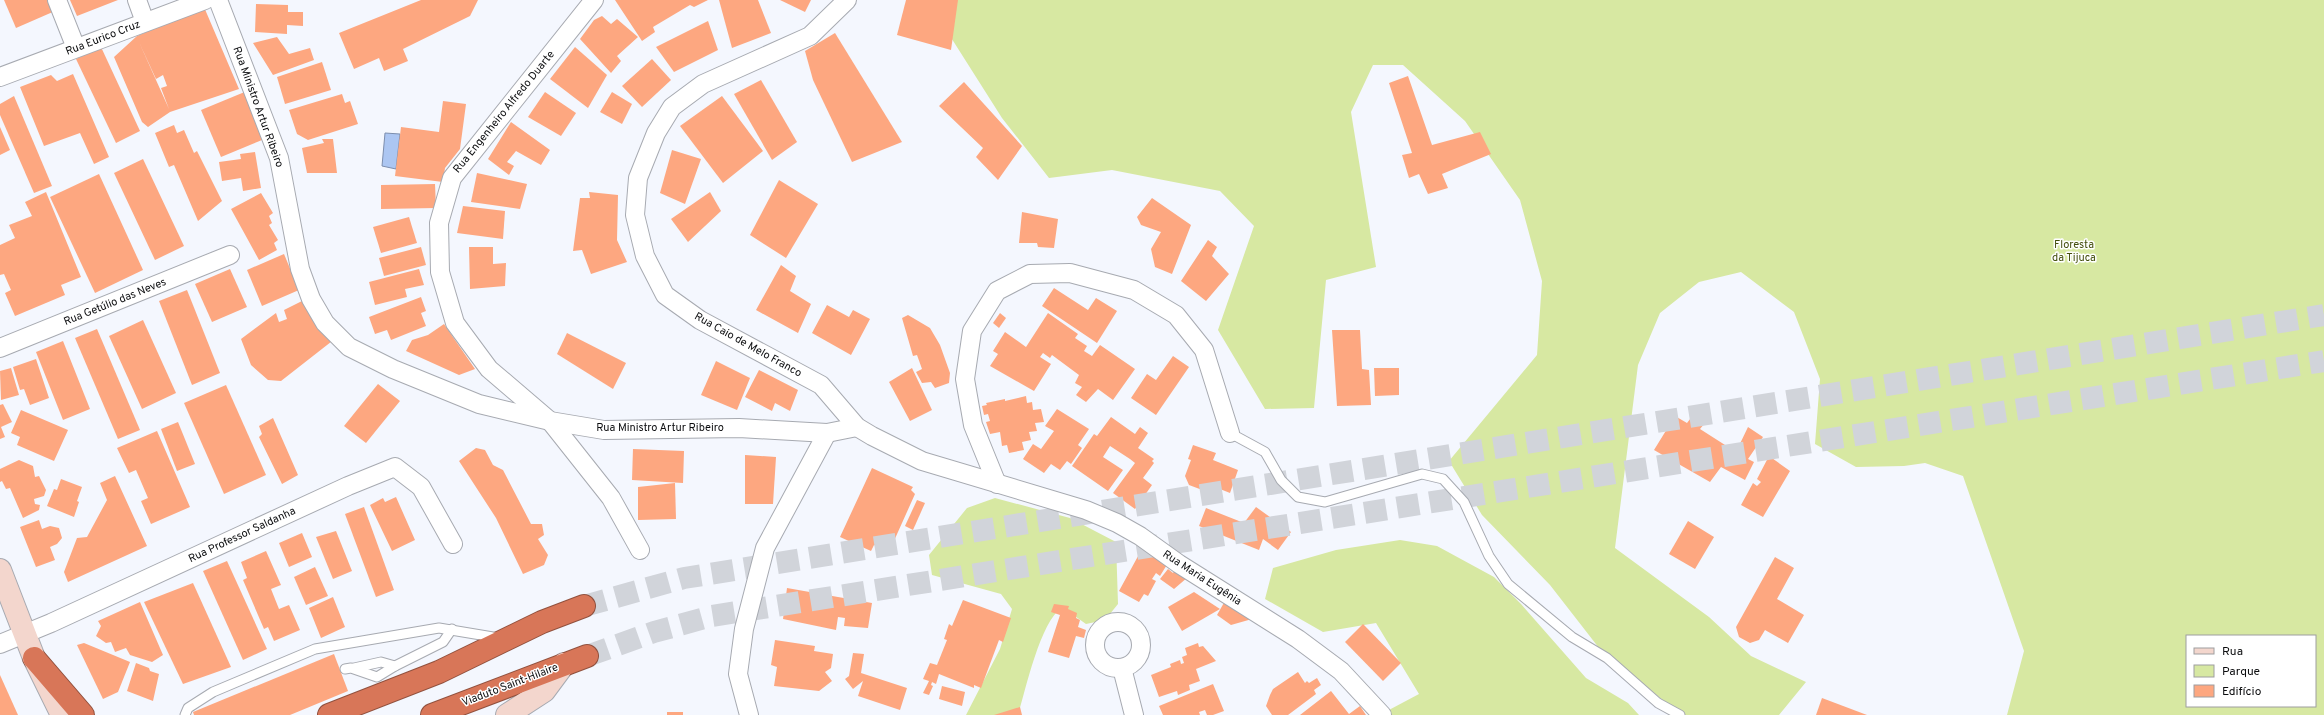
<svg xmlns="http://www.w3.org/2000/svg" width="2324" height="715" viewBox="0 0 2324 715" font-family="Overpass,sans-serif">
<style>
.green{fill:#d7e8a2;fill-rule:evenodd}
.water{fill:#acc6f2;stroke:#7c8eae}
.building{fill:#fda780;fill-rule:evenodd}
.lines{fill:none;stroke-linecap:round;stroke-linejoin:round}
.highway-tunnel{stroke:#d1d4da;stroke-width:22;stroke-dasharray:22 11;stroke-linecap:butt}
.lane-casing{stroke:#a7aab1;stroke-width:11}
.street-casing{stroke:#a7aab1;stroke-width:20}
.secondary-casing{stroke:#a7aab1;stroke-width:24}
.highway-casing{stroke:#91513e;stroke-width:24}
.lane{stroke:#fff;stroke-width:9}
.street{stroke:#fff;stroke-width:18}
.secondary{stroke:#f3d6cd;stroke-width:22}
.highway{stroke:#d87658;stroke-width:22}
.labels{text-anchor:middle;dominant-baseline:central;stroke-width:3;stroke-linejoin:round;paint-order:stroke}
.street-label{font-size:11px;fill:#0c0d0f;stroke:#fff}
.park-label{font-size:11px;fill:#434e0c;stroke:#fff}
</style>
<rect width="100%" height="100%" fill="#f4f7fe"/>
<g class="green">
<path d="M957 0H2324V715H2007L2024 651 1963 476 1925 463 1904 466 1856 467 1815 444 1820 379 1794 312 1741 272 1699 282 1660 313 1638 365 1615 548 1709 617 1751 656 1806 682 1779 715H1681L1599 648 1550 585 1482 515 1449 461 1537 355 1542 281 1520 200 1465 121 1403 65H1373L1351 112 1376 267 1326 280 1314 408 1265 409 1218 330 1254 226 1220 191 1112 170 1049 178 1002 118 950 36ZM2187 636H2315V706H2187Z"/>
<path d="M995 498 1070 518 1116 542 1118 604 1105 620 1086 624 1062 607C1040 623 1026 688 1018 715H966L1000 649 1012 609 1001 594 932 575 929 555 967 508Z"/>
<path d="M1400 540 1437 546 1494 577 1521 604 1586 678 1628 703 1639 715H1390L1387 711 1419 694 1376 623 1323 632 1265 599 1273 568 1336 550Z"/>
</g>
<path class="water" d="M385 133 400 134 396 169 382 166Z"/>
<g class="building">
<path d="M4 0H50L55 11 16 28Z"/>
<path d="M70 0H118L77 16Z"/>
<path d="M421 0H478L470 16 403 49 408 61 384 71 379 58 354 69 339 33Z"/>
<path d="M615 0H708L694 7 690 5 653 27 655 32 642 41Z"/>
<path d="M719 0H758L771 33 732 48Z"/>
<path d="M780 0H811L805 12Z"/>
<path d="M906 0H958L951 50 897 35Z"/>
<path d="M256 4 288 5V12H303V26L287 25V34L255 32Z"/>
<path d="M204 7 239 89 170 112 148 127 142 122 114 57 137 36ZM139 42 156 79 163 75 167 86 161 88 169 109Z"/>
<path d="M602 16 611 24 617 19 638 37 617 56 621 61 611 73 580 39 594 20Z"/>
<path d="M708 21 718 50 674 72 656 47Z"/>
<path d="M835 33 902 142 852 162 813 80 805 51Z"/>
<path d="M277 37 289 54 310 48 314 60 273 75 253 43Z"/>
<path d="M101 47 140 131 116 143 76 59Z"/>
<path d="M575 47 607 75 588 108 550 79Z"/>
<path d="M652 59 671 80 642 107 622 86Z"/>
<path d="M322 62 331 90 285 104 277 77Z"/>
<path d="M73 74 109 157 94 164 80 133 44 146 20 87 51 75 57 81Z"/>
<path d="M1408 76 1432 145 1480 132 1491 154 1442 174 1448 188 1428 194 1419 174 1409 178 1402 155 1412 153 1389 83Z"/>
<path d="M761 80 797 142 772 160 734 94Z"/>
<path d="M964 82 1022 146 998 180 976 157 983 148 939 106Z"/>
<path d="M247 91 267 138 221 157 201 110Z"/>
<path d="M545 92 576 113 561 136 528 117Z"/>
<path d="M612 92 632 104 622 124 600 112Z"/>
<path d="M342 94 345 103 350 101 358 124 308 140 297 134 289 110Z"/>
<path d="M14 96 52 186 34 193 0 115V104Z"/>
<path d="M722 96 763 151 723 183 680 126Z"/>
<path d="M443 101 466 104 460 149 445 168 443 182 395 176 401 127 439 132Z"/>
<path d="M511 122 550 150 541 165 516 151 507 162 514 166 509 175 488 159Z"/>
<path d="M174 125 177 133 184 130 194 153 197 151 222 201 198 221 174 165 169 167 155 133Z"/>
<path d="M0 127 10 150 0 155Z"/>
<path d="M322 139H333L337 173H307L302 148 324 143Z"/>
<path d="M672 150 701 159 685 204 660 193Z"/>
<path d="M255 152 261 188 243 191 241 178 222 181 219 162 241 159 240 154Z"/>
<path d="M143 159 184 246 155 260 114 173Z"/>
<path d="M477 173 527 184 520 209 471 202Z"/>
<path d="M99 174 143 270 95 293 50 197Z"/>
<path d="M779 180 818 204 786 258 750 235Z"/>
<path d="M435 184 436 208 381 209V185Z"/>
<path d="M46 192 81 277 61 285 65 295 15 316 5 293 11 290 4 274 0 275V245L15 238 9 225 32 216 25 202Z"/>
<path d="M589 192 618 195 617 240 627 262 591 274 582 250 573 251 580 198H590Z"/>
<path d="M710 192 721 211 688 242 671 219Z"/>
<path d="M261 193 273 213 269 216 272 223 269 225 278 240 274 243 277 250 259 260 231 209Z"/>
<path d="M1152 198 1191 225 1172 274 1155 267 1151 249 1161 232 1141 225 1137 217Z"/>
<path d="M463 206 505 211 503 239 457 233Z"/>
<path d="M1022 212 1058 219 1054 248 1038 247 1037 243H1019Z"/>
<path d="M409 217 417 243 381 253 373 227Z"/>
<path d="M1208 240 1217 247 1212 256 1229 274 1206 301 1181 281Z"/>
<path d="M421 247 426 265 384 276 379 258Z"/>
<path d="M469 247H493V264L506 263 505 286 470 289Z"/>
<path d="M284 254 299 290 262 306 247 270Z"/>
<path d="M781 265 796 276 790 291 811 304 798 333 756 310Z"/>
<path d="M230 269 247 307 212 322 195 284Z"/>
<path d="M419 269 424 285 405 289 407 297 375 305 369 282Z"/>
<path d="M1054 288 1088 310 1096 298 1117 311 1097 343 1042 306Z"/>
<path d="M187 290 220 373 192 385 159 301Z"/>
<path d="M421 297 426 311 421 313 426 326 391 340 387 330 375 334 369 317Z"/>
<path d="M306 299 336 338 281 381 268 380 251 365 241 339 276 313 279 322 287 319 284 310Z"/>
<path d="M827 305 849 317 853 310 870 319 851 355 812 333Z"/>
<path d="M1000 313 1006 318 999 328 993 323Z"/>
<path d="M1048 313 1078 334 1075 338 1087 346 1084 351 1092 356 1100 345 1135 369 1113 400 1098 389 1086 402 1076 395 1082 387 1075 383 1079 375 1052 355 1050 358 1043 353 1040 357 1051 364 1034 391 990 366 998 354 993 351 1005 332 1026 347Z"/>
<path d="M908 315 930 328 940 345 950 373 949 383 935 388 931 382 922 383 916 372 922 369 917 355 913 356 902 318Z"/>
<path d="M143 320 176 393 142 409 109 336Z"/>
<path d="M444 324 475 369 459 375 406 351 412 340 428 335Z"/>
<path d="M97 329 140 430 118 439 75 338Z"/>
<path d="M1332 330H1360L1362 369 1369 370 1371 405 1337 406Z"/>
<path d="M567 333 626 363 613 389 557 354Z"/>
<path d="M63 341 90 409 63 420 36 352Z"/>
<path d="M1173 356 1189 367 1156 415 1131 398 1147 374 1156 380Z"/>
<path d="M36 359 49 398 30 405 24 389 20 390 13 367Z"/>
<path d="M716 361 750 378 737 410 701 395Z"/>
<path d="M11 368 19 395 1 400 0 371Z"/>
<path d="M912 368 932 410 910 421 889 382Z"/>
<path d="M1374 368H1399V395L1375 396Z"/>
<path d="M759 370 798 390 790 411 775 403 772 411 745 397Z"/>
<path d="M378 384 400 401 366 443 344 426Z"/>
<path d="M226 385 266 475 224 494 184 403Z"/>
<path d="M1026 396 1027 403 1032 402 1033 410 1041 409 1044 422 1035 423 1037 431 1029 432 1031 440 1022 442 1024 450 1009 453 1007 445 1002 446 1000 432 990 434 986 422 990 421 988 414 984 415 982 406 987 405 986 403 1005 399V401Z"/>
<path d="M3 404 12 422 1 427 5 437 0 439V405Z"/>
<path d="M1057 409 1089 429 1078 445 1082 448 1071 464 1067 461 1060 470 1051 464 1044 473 1023 459 1033 444 1041 449 1054 431 1045 426Z"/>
<path d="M21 410 68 430 54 461 17 445 20 437 11 433Z"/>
<path d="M1697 410 1709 418 1700 429 1736 452 1748 427 1763 437 1748 459 1754 462 1745 480 1721 467 1710 482 1654 450 1675 416 1687 423Z"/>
<path d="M1111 417 1135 434 1140 427 1148 433 1138 448 1154 459 1152 461 1154 463 1143 478 1152 485 1135 509 1113 493 1135 463 1130 459 1110 446 1103 457 1123 470 1108 491 1072 466 1094 434 1097 436Z"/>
<path d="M273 418 298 475 282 484 259 437 262 434 259 426Z"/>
<path d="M178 422 195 464 177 471 161 429Z"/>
<path d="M157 431 190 507 151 524 141 501 148 498 136 470 129 473 117 448Z"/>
<path d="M1193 445 1216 453 1213 460 1238 470 1230 493 1215 487 1205 491 1189 485 1185 476 1191 460 1188 459Z"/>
<path d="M476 448 485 450 493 465 503 470 531 524H542L544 535 538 539 548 555 544 565 523 574 496 518 459 461Z"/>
<path d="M633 449 684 451 683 483 632 480Z"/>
<path d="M745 455 776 457 773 504H745Z"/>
<path d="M1769 456 1790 471 1763 517 1741 505 1753 483 1757 486 1761 482 1757 479Z"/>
<path d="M19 460 33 466 35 477 39 476 46 490 44 496 34 499 35 504 40 505 39 510 23 518 10 488 6 489 2 481 0 482V469Z"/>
<path d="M872 468 913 487 911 490 915 494 889 552 874 545 871 551 840 537Z"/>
<path d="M115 476 147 546 68 582 64 572 77 538 87 537 107 500 100 483Z"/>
<path d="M61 479 82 487 77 501 79 502 74 517 47 506 54 489 57 490Z"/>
<path d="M675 483 676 519 638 520V487Z"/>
<path d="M396 497 415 540 392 551 370 505 383 498 385 502Z"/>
<path d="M917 500 925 503 913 530 905 526Z"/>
<path d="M364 507 394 590 376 597 345 514Z"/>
<path d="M1256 507 1291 532 1278 550 1263 539 1259 550 1199 526 1206 508 1244 523Z"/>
<path d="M39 520 42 529 50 526 59 528 62 538 57 544 50 547 55 560 36 567 20 527Z"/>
<path d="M1688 521 1714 537 1695 569 1669 554Z"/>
<path d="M336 531 352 571 333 579 316 537Z"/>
<path d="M302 533 312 557 289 567 279 543Z"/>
<path d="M1143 547 1168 563 1160 576 1156 573 1152 579 1156 581 1148 596 1144 594 1139 602 1119 591Z"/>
<path d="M266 551 281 585 271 589 279 609 289 605 300 630 274 641 268 627 264 629 243 580 247 578 241 562Z"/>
<path d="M1775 557 1794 568 1777 599 1804 615 1788 643 1765 630 1759 640 1750 643 1739 637 1736 627Z"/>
<path d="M227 561 267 649 243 660 203 571Z"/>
<path d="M315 567 328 596 306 605 294 577Z"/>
<path d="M1168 569 1173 573 1176 569 1188 577 1174 589 1160 579Z"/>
<path d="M193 583 231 667 183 684 144 602Z"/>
<path d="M787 588 872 603 868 628 844 626 845 618 838 617 836 630 783 619Z"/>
<path d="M1194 592 1220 609 1182 631 1168 607Z"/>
<path d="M333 597 345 627 321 638 309 608Z"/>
<path d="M963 600 1011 618 1003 642 999 640 981 688 974 685V688L939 674 936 684 932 682 931 685 933 686 929 695 923 693 929 681 923 679 930 663 937 665 947 640 944 639 949 624 952 626Z"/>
<path d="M1225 601 1252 619 1231 625 1217 615Z"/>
<path d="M140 602 163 655 152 662 130 655 126 648 115 652 111 642 106 643 96 636 101 626 98 621Z"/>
<path d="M1054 604 1069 606 1068 609 1077 613 1076 618 1080 620 1078 627 1086 630 1084 638 1076 636 1069 658 1048 652 1060 615 1051 612Z"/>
<path d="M1363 624 1401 663 1383 681 1345 642Z"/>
<path d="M775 640 815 646 814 651 833 654 831 668 825 672 832 681 819 691 774 686 777 667 771 665Z"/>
<path d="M84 643 130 662 118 692 103 699 77 645Z"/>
<path d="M1198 643 1199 647 1203 646 1216 661 1196 669 1200 681 1189 685 1190 690 1178 695 1177 691 1159 697 1151 675 1171 667 1170 664 1180 660 1181 664 1184 663 1182 657 1187 655 1185 648Z"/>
<path d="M853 653 864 654 861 673 907 688 900 710 858 696 863 681 853 689 845 679 849 676Z"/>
<path d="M334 654 348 691 290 715H194L193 712Z"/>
<path d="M136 663 149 668 150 671 159 674 153 701 127 691Z"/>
<path d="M1298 672 1305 683 1307 681 1309 683 1317 678 1321 685 1314 690 1316 694 1288 715H1272L1266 706 1270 695 1273 689Z"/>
<path d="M0 675 18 715H0Z"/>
<path d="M1213 684 1224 711 1213 715H1207L1205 710 1199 712 1200 715H1163L1159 706Z"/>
<path d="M942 686 965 692 962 706 939 699Z"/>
<path d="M1331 691 1349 714 1360 706 1366 715H1300Z"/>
<path d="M1822 698 1867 715H1816Z"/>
<path d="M1020 707 1022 715H994Z"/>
<rect x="667" y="712" width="16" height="3"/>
</g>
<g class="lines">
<g class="highway-tunnel">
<path d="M584 606 684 578 2324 315"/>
<path d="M587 656 654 632 712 616 2324 361"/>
</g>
<defs>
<g id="lane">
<path d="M1230 433 1265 452 1281 480 1298 497 1325 502 1422 474 1443 479 1464 502 1489 556 1508 584 1572 637 1607 658 1658 703 1680 715"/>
<path d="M354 668 381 662 395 666"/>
<path d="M345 669 351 668 377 677 395 666 443 642 452 629"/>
<path d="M185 715 188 708 213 692 315 649 439 628 499 638"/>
</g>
<g id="street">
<path d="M57 0 76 48"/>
<path d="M137 0 145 22"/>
<path d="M218 0 279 158 300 269 311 299 325 323 349 347 393 369 479 404 550 421 604 430 739 428 827 433 857 427"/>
<path d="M594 0 452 178 439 223 440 272 455 323 489 369 550 421 611 498 640 550"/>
<path d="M847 0 810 36 703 84 672 107 656 133 638 178 635 215 645 256 665 295 700 320 821 385 857 427 872 436 922 461 1086 510 1117 523 1140 536 1179 564 1298 639 1341 671 1382 715"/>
<path d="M0 77 205 0"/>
<path d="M0 348 230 255"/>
<path d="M997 484 973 425 965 379 972 331 997 291 1030 274 1070 273 1134 290 1176 315 1204 350 1230 433"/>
<circle cx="1118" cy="645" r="23"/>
<path d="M0 644 51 623 348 486 395 467 421 487 453 544"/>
<path d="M1122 668 1134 715"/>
<path d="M749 715 738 674 744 629 765 548 827 433"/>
</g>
<g id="secondary">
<path d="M0 570 34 658 62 715"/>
<path d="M507 715 544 691 564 664"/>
</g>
<g id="highway">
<path d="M34 658 83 715"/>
<path d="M329 715 439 672 542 622 584 606"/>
<path d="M432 715 587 656"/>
</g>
</defs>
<use href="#lane" class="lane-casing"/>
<use href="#street" class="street-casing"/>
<use href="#secondary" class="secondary-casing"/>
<use href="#highway" class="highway-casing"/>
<use href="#lane" class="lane"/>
<use href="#street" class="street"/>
<use href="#secondary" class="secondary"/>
<use href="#highway" class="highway"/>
</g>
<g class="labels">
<g class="street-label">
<text transform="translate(103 38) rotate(-21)">Rua Eurico Cruz</text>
<text transform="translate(258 107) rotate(70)">Rua Ministro Artur Ribeiro</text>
<text transform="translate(504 112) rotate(-51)">Rua Engenheiro Alfredo Duarte</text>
<text transform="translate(115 302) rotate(-22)">Rua Getúlio das Neves</text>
<text transform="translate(748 345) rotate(29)">Rua Caio de Melo Franco</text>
<text x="660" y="428">Rua Ministro Artur Ribeiro</text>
<text transform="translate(242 535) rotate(-25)">Rua Professor Saldanha</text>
<text transform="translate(1202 578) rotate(33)">Rua Maria Eugênia</text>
<text transform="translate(510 685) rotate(-21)">Viaduto Saint-Hilaire</text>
</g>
<g class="park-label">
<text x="2074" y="245">Floresta<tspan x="2074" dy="13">da Tijuca</tspan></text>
</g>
</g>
<rect x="2186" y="635" width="130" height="72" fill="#ffffff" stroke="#9e9e9f"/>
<rect x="2194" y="648" width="20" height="6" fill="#f3d6cd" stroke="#9e9e9f"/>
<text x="2222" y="655" font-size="12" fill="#0c0d0f">Rua</text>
<rect x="2194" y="665" width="20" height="12" fill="#d7e8a2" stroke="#9e9e9f"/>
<text x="2222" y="675" font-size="12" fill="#0c0d0f">Parque</text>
<rect x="2194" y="685" width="20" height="12" fill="#fda780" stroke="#9e9e9f"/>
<text x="2222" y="695" font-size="12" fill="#0c0d0f">Edifício</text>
</svg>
